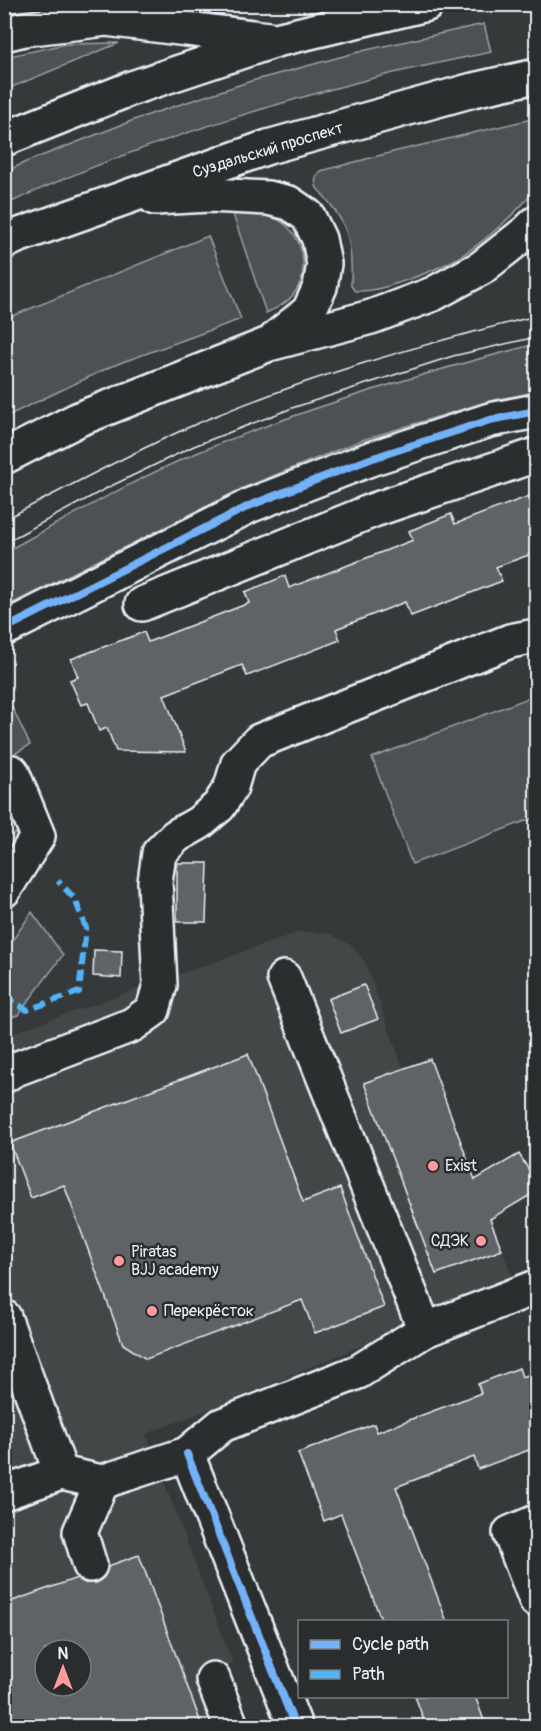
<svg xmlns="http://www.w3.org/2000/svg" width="541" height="1731" viewBox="0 0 541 1731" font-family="Pangolin,sans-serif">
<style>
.built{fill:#424647;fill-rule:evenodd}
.green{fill:#4d5152;stroke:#9aa1a5;stroke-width:1.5}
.building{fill:#5f6365;stroke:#e8f1f8;stroke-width:1.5;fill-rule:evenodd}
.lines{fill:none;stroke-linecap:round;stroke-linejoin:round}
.minor-casing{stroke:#e8f1f8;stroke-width:38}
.major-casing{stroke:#e8f1f8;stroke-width:38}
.minor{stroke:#2a2d2e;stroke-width:33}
.major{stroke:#2a2d2e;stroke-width:33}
.tram{stroke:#e8f1f8;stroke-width:1.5}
.quiet{stroke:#52b3f8;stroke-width:6;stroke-dasharray:12 6;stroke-linecap:butt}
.cycleway-casing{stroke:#2a2d2e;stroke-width:11}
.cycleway{stroke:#73b2f8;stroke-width:8}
.poi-dot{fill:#ff9aa2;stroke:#2a2d2e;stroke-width:2}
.labels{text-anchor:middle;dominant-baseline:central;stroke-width:5;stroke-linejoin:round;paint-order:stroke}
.street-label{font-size:16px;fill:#e8f1f8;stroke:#2a2d2e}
.poi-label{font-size:16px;fill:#e8f1f8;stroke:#2a2d2e;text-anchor:start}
</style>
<rect width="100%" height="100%" fill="#35393a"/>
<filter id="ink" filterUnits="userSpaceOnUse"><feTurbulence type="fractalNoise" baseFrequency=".0167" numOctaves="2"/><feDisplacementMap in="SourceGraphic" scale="12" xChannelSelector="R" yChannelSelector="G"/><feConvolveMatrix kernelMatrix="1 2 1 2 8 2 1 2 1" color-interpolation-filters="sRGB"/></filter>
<g filter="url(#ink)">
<path class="built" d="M299 932 329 933 352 946 365 962 403 1068 430 1059 514 1281 224 1404 146 1434 233 1663 194 1679 211 1726H5L4 1036ZM45 1650H81V1686H45Z"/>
<g class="green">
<path d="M484 24 491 52C449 61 407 69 366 80 243 112 120 151 5 205V172L26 162 139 118 248 82 362 51Z"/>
<path d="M119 43 5 90V57L66 44Z"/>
<path d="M536 118V189C517 212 489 238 464 254 444 267 422 275 401 282 387 287 370 292 355 291L351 286C353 240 348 222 317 188 314 181 315 177 321 171L393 152Z"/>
<path d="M253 212C263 214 272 215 280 221 304 237 311 271 293 295 286 304 276 308 266 313L233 214Z"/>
<path d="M208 236 241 319 112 366 5 417V319Z"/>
<path d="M536 344V392L489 401 362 440 243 488 5 607V552C68 518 132 480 199 452 308 407 422 373 536 344Z"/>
<path d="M536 695V817L412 864 372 758Z"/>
<path d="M12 707 30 745 5 759 4 711Z"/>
<path d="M16 833 21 847 5 874V838Z"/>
<path d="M32 912 63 955 18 1015 5 1019V951Z"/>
</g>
<g class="building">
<path d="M537 493V552L496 567 502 581 411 616 405 602 336 629 340 640 247 676 242 665 164 695 186 752 116 751 107 728 99 731 88 703 81 705 70 680 78 677 71 659 144 632 148 642 249 603 245 592 285 576 289 588 413 540 409 531 451 514 455 524Z"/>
<path d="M177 863H208L206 922H177Z"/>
<path d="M94 950 122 951 121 978 93 976Z"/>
<path d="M364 985 378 1019 341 1033 328 999Z"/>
<path d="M248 1054 303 1202 340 1188 384 1307 315 1333 302 1300 146 1359 123 1344 64 1185 31 1198 10 1143Z"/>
<path d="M430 1059 475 1180 519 1154 537 1183V1191L490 1219 502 1250 436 1274 364 1083Z"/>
<path d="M519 1368 522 1377 537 1372V1447L478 1469 474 1457 396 1487 447 1622H382L341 1514 324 1521 298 1453 374 1424 377 1432 481 1393 478 1384Z"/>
<path d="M139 1555 202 1726H4V1604L77 1578 85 1583H96L104 1577 108 1566ZM45 1650H81V1686H45Z"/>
<path d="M415 1696H475L486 1726H426Z"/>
</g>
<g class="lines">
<defs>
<g id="minor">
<path d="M142 604 374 510 536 455"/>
<path d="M4 629 251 505 370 459 490 420 536 411"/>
<path d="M4 890 38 836 12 772"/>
<path d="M284 978 425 1330"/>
<path d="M4 1076 13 1070 132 1025 153 1010 160 985 155 882 159 853 176 836 199 823 219 806 231 787 238 763 259 741 510 641 536 636"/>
<path d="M4 1317 61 1473 102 1482 187 1454 222 1425 358 1372 425 1330 536 1287"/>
<path d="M187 1454 295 1726"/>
<path d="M4 1493 61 1473"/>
<path d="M536 1522 510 1533 536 1600"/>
<path d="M90 1565 80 1532 102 1482"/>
<path d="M213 1679 231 1726"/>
</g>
<g id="major">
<path d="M4 34 24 29 106 19 269 39"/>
<path d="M4 139 132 88 276 40 427 4"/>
<path d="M155 198 209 195 268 198 289 203 308 216 319 239 324 264 320 287 309 311 277 337"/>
<path d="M4 242 17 236 268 147 473 90 536 76"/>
<path d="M4 457 79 419 269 344 371 317 433 294 481 268 528 231 536 223"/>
</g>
</defs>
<use href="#minor" class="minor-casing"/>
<use href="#major" class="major-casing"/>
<use href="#minor" class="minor"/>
<use href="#major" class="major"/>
<g class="tram">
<path d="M4 520C65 488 125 456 187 428 299 379 418 345 536 316"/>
<path d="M4 543 109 487 194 446 295 407 453 356 536 337"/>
</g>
<path class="quiet" d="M4 996 27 1010 79 992 86 928 75 899 58 881"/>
<defs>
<g id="cycleway">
<path d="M4 629 251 505 370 459 490 420 536 411"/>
<path d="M187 1454 295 1726"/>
</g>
</defs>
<use href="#cycleway" class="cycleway-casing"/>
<use href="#cycleway" class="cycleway"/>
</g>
</g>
<g class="poi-dot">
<circle cx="433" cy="1166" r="6"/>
<circle cx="481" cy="1241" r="6"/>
<circle cx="119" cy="1261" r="6"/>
<circle cx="152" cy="1311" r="6"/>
</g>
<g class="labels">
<g class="street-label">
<text transform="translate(268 150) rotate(-17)">Суздальский проспект</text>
</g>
<g class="poi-label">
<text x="445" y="1166">Exist</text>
<text x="469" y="1241" text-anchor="end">СДЭК</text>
<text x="131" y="1252">Piratas<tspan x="131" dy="18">BJJ academy</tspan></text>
<text x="164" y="1311">Перекрёсток</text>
</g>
</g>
<rect width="541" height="1731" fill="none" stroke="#2a2d2e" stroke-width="24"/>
<rect x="12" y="12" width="517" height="1707" fill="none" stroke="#e8f1f8" stroke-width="2" filter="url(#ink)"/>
<rect x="298" y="1620" width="210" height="78" fill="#2a2d2e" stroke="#767b7f" stroke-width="1.5"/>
<rect x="310" y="1640" width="30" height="9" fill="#73b2f8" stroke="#767b7f" stroke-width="1.5"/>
<text x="352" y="1650" font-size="18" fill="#e8f1f8">Cycle path</text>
<rect x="310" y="1670" width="30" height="9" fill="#52b3f8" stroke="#767b7f" stroke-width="1.5"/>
<text x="352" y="1680" font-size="18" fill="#e8f1f8">Path</text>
<g transform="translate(63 1668)"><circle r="28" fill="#2a2d2e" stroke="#767b7f" stroke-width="1.5"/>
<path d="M0-4.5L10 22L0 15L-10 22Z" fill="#ff9aa2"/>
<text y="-9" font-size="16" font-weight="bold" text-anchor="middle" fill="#e8f1f8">N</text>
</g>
</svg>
